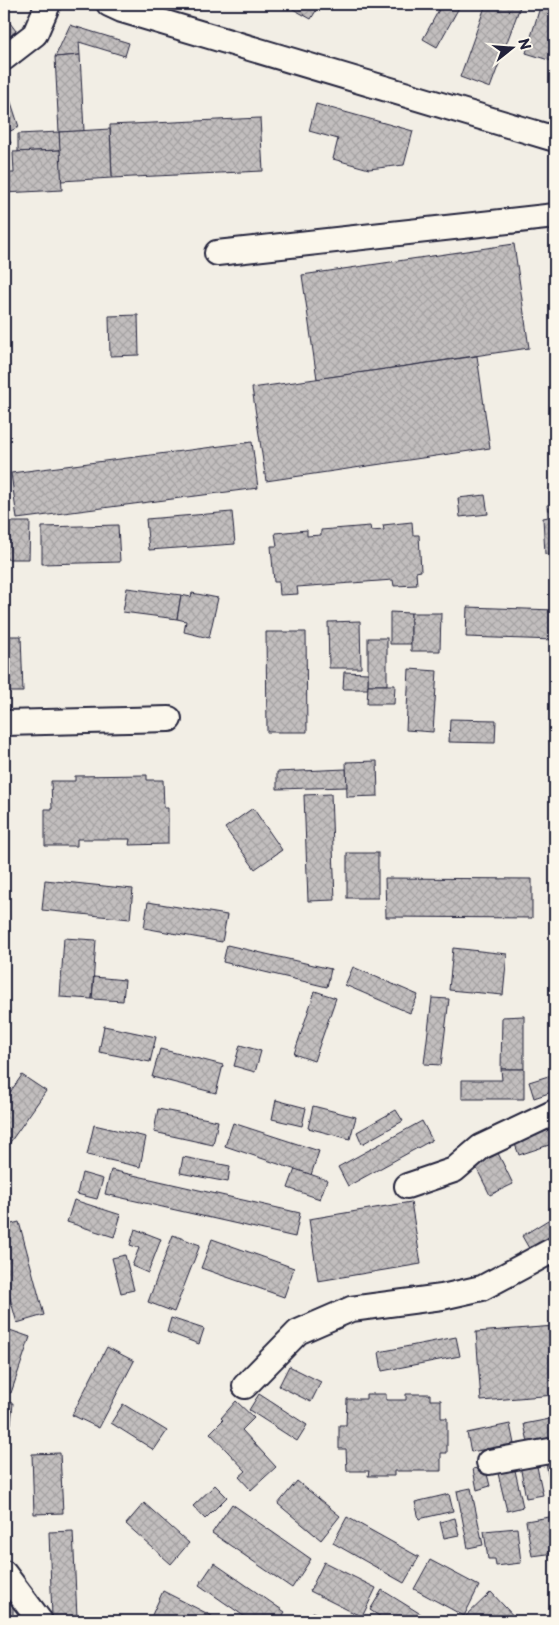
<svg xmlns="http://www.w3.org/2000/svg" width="559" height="1625" viewBox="0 0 559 1625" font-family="'Playpen Sans',sans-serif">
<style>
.building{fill:url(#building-cross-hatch);stroke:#22223b}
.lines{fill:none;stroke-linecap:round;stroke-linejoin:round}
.minor-casing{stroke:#22223b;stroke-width:28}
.minor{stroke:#fbf7ec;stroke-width:24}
</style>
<defs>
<pattern id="building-cross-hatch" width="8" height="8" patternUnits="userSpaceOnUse" patternTransform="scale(1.25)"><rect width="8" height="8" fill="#c2bebe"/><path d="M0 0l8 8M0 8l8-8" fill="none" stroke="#a6a3a4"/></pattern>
</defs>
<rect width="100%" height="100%" fill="#f2eee5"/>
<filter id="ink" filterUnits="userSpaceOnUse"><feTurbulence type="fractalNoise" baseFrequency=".02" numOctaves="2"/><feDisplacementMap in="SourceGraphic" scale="10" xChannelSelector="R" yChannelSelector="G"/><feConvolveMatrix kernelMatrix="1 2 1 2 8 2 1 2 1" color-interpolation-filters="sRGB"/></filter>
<g filter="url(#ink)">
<g class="building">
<path d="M284 4H320L311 19Z"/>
<path d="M442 4H461L437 47 423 39Z"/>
<path d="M486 4H521L490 88 460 77Z"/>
<path d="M541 4H555V62L526 53Z"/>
<path d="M4 15 16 31 4 41Z"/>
<path d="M70 25 129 43 125 56 79 42 80 55 55 57Z"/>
<path d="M80 55 84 131 59 132 55 57Z"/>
<path d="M7 90 19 127 6 133 11 143 4 147V91Z"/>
<path d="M316 104 413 131 404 165 369 169 333 159 338 139 309 131Z"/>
<path d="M260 118 263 171 112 178 110 125Z"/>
<path d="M110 129 112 178 61 181 59 132Z"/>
<path d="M59 132 60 150 18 152V134Z"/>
<path d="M60 150 62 190 4 193V173H14L13 152Z"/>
<path d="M514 244 529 348 317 379 302 275Z"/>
<path d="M138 315 139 355 110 356 109 316Z"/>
<path d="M477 356 490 448 266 481 252 388Z"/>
<path d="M252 442 258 488 17 519 11 473Z"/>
<path d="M485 495 488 514 460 517 458 498Z"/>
<path d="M555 504V566L551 567 550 554H545L543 518 548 517 547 505Z"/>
<path d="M232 512 235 544 149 550 146 519Z"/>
<path d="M4 522H30L29 559H4Z"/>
<path d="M412 522 413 535H419L421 571 416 572 417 585 394 586 393 580 297 587 298 594 280 595 279 582H274L271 546H277L275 533 307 530V536L321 535V530L370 526 371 531 384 530 383 525Z"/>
<path d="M118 525 120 562 42 564V527Z"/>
<path d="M127 588 181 595 177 619 123 612Z"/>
<path d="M192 593 218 598 209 638 184 632 186 621 177 619 181 595 191 597Z"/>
<path d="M467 607 555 610V640L466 637Z"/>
<path d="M390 612 411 613V644H390Z"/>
<path d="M411 613H441L440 651H411Z"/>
<path d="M360 621 361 668H329L328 622Z"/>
<path d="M4 631V636H21L23 692H6V687H4Z"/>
<path d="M266 632H306L307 732H267Z"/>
<rect x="368" y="638" width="19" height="47"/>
<path d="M409 669 437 671 433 732 406 730Z"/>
<path d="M344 672 368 673V689H343Z"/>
<path d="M368 685H395L394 704H367Z"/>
<path d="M450 719 496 720 495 743 449 742Z"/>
<path d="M377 761 378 796 347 797 346 762Z"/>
<path d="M346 769 347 787 277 789V772Z"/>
<path d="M147 775V780H163L164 808H168V844L129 845 130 839H77V846H45V809H52L51 781H75V776Z"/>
<path d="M331 794 335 900 308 901 304 795Z"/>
<path d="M253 808 282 850 255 869 225 828Z"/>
<rect x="347" y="853" width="31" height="45"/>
<path d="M385 878 532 879V918L386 917Z"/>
<path d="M45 880 133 889 130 919 42 910Z"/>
<path d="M148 902 227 915 222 942 144 928Z"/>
<path d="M64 938 96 940 92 999 60 997Z"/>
<path d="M227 945 331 969 327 987 223 962Z"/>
<path d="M453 948 507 954 503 995 449 990Z"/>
<path d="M353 967 418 995 410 1013 345 985Z"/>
<path d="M94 977 125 980 123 1001 92 999Z"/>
<path d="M315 991 336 998 314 1061 294 1054Z"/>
<path d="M432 998 449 999 441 1065 424 1064Z"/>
<path d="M524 1016V1069H501L502 1017Z"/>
<path d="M104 1026 156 1037 150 1062 99 1052Z"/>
<path d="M240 1045 261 1051 255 1072 234 1066Z"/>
<path d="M160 1049 223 1065 216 1093 152 1077Z"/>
<path d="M501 1069H524V1099H462V1080H502Z"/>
<path d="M555 1074V1091L534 1098 529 1082Z"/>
<path d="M22 1075 46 1091 4 1151V1101Z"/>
<path d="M276 1100 306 1108 302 1126 272 1119Z"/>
<path d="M313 1106 356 1117 350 1139 308 1128Z"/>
<path d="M158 1109 218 1121 213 1145 154 1132Z"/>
<path d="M396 1110 403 1121 362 1144 357 1132Z"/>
<path d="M422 1121 432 1140 348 1186 338 1167Z"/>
<path d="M233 1123 319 1151 311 1175 225 1146Z"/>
<path d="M94 1125 146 1137 140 1167 87 1155Z"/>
<path d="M555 1126V1143L519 1155 513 1139Z"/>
<path d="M496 1149 513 1184 490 1195 473 1161Z"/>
<path d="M183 1157 230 1166 228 1182 180 1173Z"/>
<path d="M295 1169 327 1180 320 1199 288 1188Z"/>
<path d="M111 1170 300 1213 295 1237 105 1194Z"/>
<path d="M82 1173 103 1179 97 1199 77 1194Z"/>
<path d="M74 1200 121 1215 114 1237 67 1222Z"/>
<path d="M411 1202 421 1264 318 1281 309 1219Z"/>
<path d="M548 1220 555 1233V1236L530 1250 522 1236Z"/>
<path d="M19 1222 44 1315 17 1323 4 1277V1226Z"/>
<path d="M135 1229 161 1239 148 1273 132 1266 139 1248 130 1245Z"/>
<path d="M173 1235 200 1245 174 1312 148 1302Z"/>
<path d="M212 1239 294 1268 284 1297 201 1268Z"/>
<path d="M125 1255 134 1290 121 1293 112 1258Z"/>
<path d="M171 1318 204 1329 199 1344 167 1332Z"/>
<path d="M555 1326V1395L481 1401 476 1332Z"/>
<path d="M4 1328 30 1337 11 1393 4 1391Z"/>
<path d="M456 1337 460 1356 382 1371 379 1352Z"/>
<path d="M107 1347 134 1361 99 1428 72 1415Z"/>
<path d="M289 1366 321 1382 311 1402 279 1386Z"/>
<path d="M259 1394 307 1425 297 1441 249 1410Z"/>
<path d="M366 1394H386V1400H406V1394H430V1400H441V1418H447V1453H441V1471H394V1476H368L369 1471H347L346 1449H339V1425H346L347 1399H366Z"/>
<path d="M236 1401 254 1418 242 1430 276 1467 251 1490 239 1477 246 1471 210 1433 223 1420 221 1418Z"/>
<path d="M4 1402 13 1403 11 1424 4 1423Z"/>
<path d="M123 1404 167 1431 154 1450 111 1423Z"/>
<path d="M555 1418V1437L528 1442 524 1424Z"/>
<path d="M510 1424 514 1444 471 1452 467 1433Z"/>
<path d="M60 1453 63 1513 34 1514 32 1454Z"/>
<path d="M555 1455V1507H554L545 1457Z"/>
<path d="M535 1457 543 1495 526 1498 519 1460Z"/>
<path d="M513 1461 523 1507 507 1511 496 1465Z"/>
<path d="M485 1466 490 1486 477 1490 473 1469Z"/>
<path d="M297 1481 340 1516 321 1540 278 1504Z"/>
<path d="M215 1485 227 1497 205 1519 193 1506Z"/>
<path d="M471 1488 483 1545 468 1548 457 1491Z"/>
<path d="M449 1494 453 1511 419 1519 415 1502Z"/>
<path d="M144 1503 189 1543 171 1564 126 1524Z"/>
<path d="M232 1504 311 1559 292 1588 212 1533Z"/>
<path d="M555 1516V1553L532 1556 526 1521Z"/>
<path d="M347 1517 419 1557 404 1583 333 1543Z"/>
<path d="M455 1518 459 1535 444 1538 440 1522Z"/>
<path d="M517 1528 521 1563 496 1566 495 1559H488L484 1531Z"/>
<path d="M73 1531 77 1617 52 1618 49 1532Z"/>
<path d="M430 1560 479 1586 464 1616 414 1589Z"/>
<path d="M324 1562 376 1588 362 1617 310 1591Z"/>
<path d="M214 1563 285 1612 279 1621H251L199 1585Z"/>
<path d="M382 1590 432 1621H387L370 1610Z"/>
<path d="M163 1591 212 1616 209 1621H160L151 1617Z"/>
<path d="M491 1592 518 1621H464L462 1620Z"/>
<path d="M4 1599 13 1600V1618H4Z"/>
<path d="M313 1612 335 1621H309Z"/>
</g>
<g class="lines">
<defs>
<g id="minor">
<path d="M109 4 122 10 555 139"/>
<path d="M4 58 35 34 48 4"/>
<path d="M217 253 555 216"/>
<path d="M4 723 169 719"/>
<path d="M407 1186 454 1170 481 1147 555 1112"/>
<path d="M245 1386 298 1332 351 1309 442 1297 482 1288 555 1249"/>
<path d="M489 1462 555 1450"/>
<path d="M4 1573 40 1621"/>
</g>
</defs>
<use href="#minor" class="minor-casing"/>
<use href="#minor" class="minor"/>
</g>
</g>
<rect width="559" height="1625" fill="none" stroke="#fbf7ec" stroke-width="20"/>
<rect x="10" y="10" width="539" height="1605" fill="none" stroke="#22223b" stroke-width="2" filter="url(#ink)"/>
<g transform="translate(512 48) rotate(73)" stroke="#fbf7ec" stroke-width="4" paint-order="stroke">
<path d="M0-4L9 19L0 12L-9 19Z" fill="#22223b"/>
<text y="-8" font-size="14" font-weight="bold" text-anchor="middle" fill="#22223b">N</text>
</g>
</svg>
